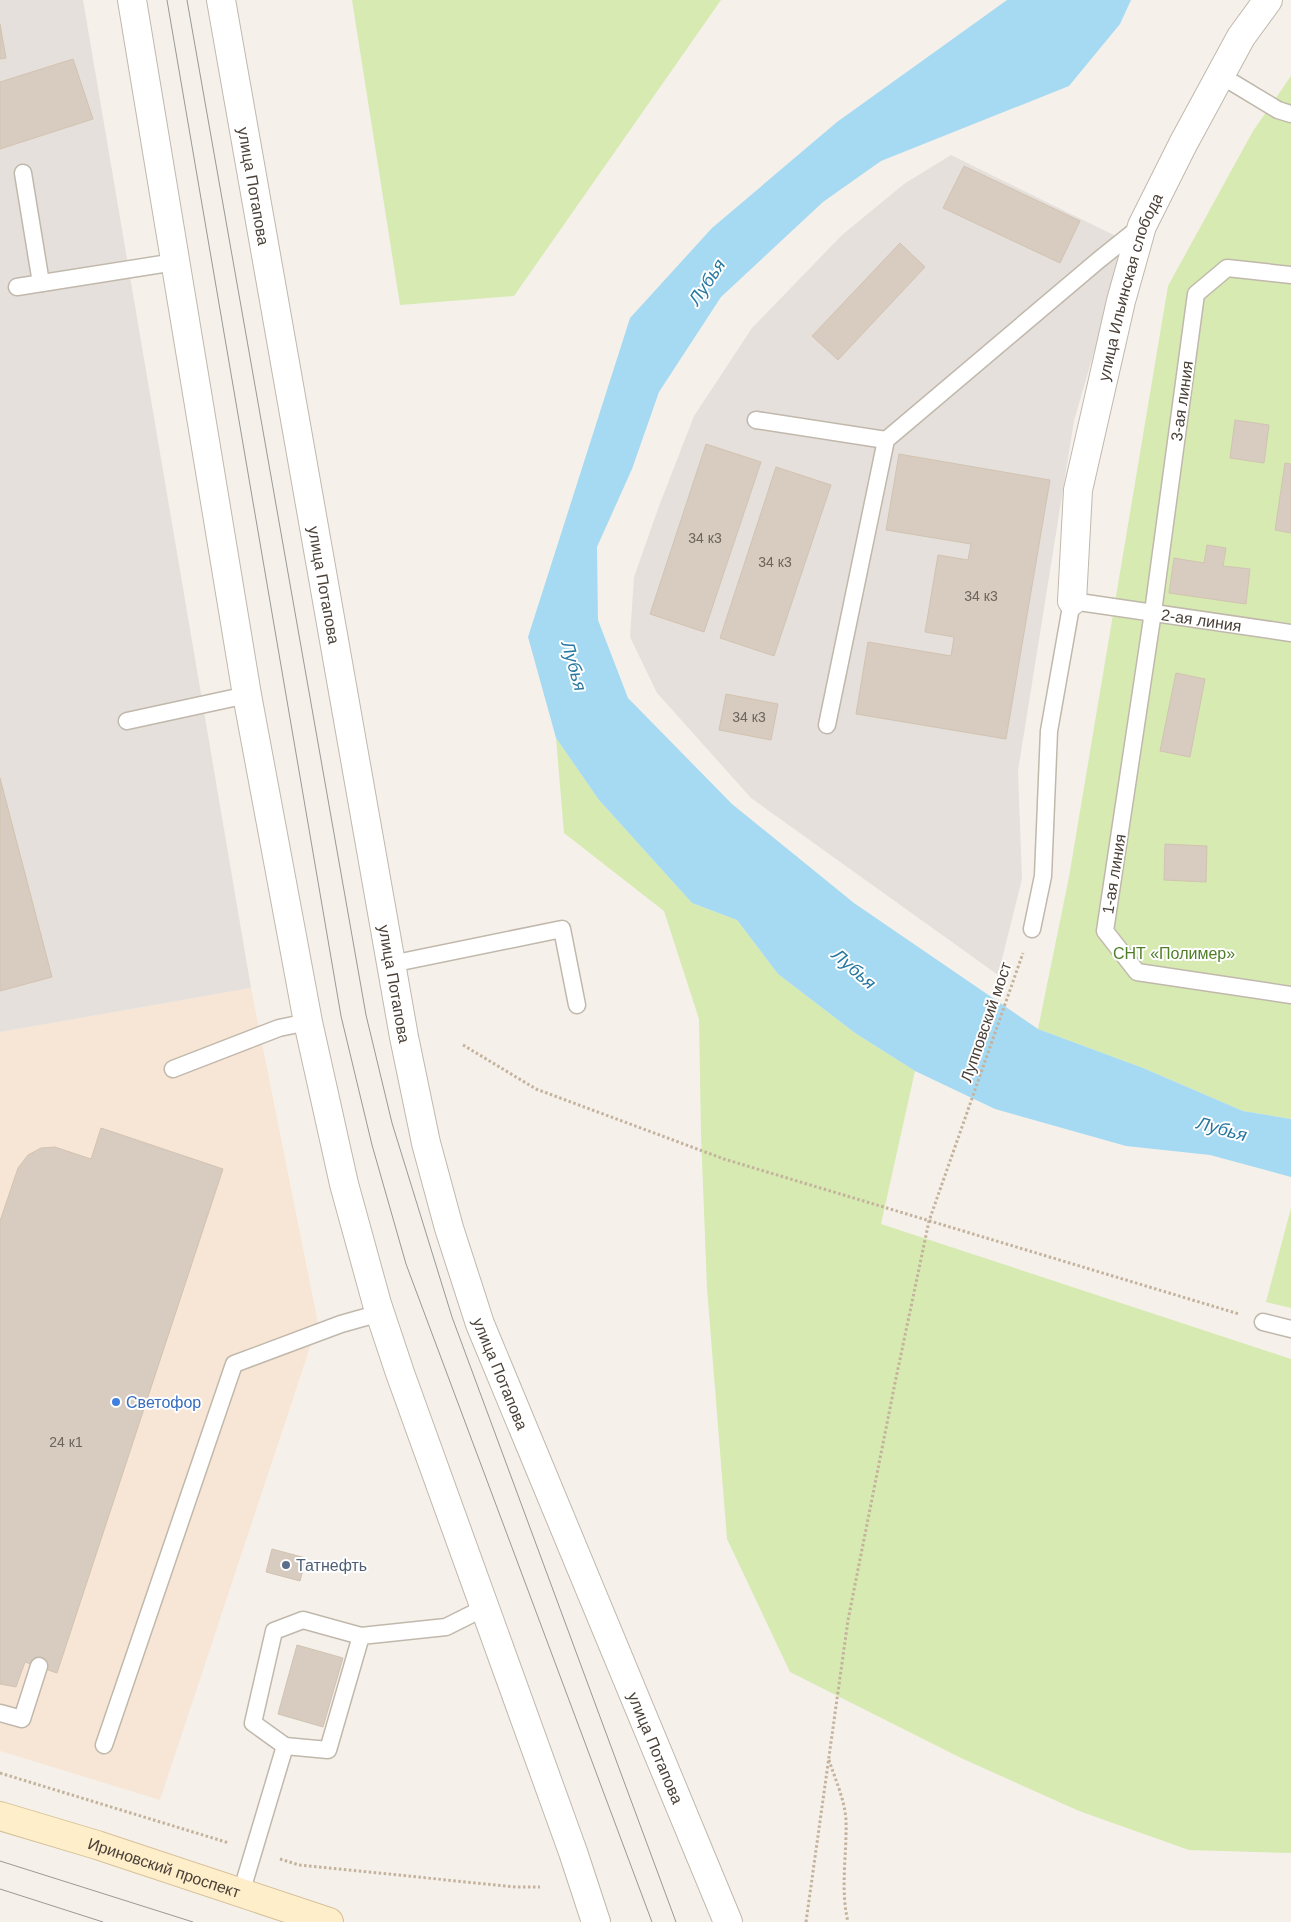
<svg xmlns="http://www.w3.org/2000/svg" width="1291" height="1922" viewBox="0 0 1291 1922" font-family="Helvetica,sans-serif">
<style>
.commercial{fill:#f7e6d5}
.industrial{fill:#e5e0db}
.green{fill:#d6eab2}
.water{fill:#a6daf3}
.building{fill:#d7ccbf;stroke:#d2c3b2}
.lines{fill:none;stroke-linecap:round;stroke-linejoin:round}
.service-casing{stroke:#c1b8ac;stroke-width:19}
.minor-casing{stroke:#c1b8ac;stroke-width:30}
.tertiary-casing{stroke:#c1b8ac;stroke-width:30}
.secondary-casing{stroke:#d6c199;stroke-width:30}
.path{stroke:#c4b29d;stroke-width:3;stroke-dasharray:2.5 2.5;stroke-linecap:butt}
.service{stroke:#fff;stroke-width:16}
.minor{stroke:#fff;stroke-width:28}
.tertiary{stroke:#fff;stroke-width:28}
.secondary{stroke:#ffeeca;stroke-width:28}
.tram{stroke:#999;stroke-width:1}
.shop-dot{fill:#3f7fe0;stroke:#fff;stroke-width:2}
.service-dot{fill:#5c6f8a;stroke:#fff;stroke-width:2}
.labels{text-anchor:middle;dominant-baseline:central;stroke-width:4;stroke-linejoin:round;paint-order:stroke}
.number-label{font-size:14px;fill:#6d645a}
.street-label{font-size:16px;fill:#4a4138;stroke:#fff}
.park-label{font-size:16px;fill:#507e28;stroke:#fff}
.shop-label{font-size:16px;fill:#366cbe;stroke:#fff;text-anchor:start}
.service-label{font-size:16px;fill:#4e5e75;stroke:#fff;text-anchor:start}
.water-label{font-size:18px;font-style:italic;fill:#2879a1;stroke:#fff}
</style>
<rect width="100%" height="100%" fill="#f5f1ea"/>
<path class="commercial" d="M251 988 318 1323 160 1800 0 1751V1032Z"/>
<g class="industrial">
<path d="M0 0H83L251 988 0 1032Z"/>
<path d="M951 155 1126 241 1074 421 1018 771 1022 879 998 975 751 798 657 693 630 637 634 577 659 506 694 416 752 328 842 235 904 184Z"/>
</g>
<g class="green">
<path d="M352 0H721L514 296 400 305Z"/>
<path d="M1291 76V1119L1243 1111 1143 1068 1038 1029 1069 877 1168 286 1253 131Z"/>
<path d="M556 738 599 800 692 903 737 920 778 974 855 1033 915 1071 881 1224 1291 1359V1853L1189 1850 1079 1811 961 1758 790 1672 727 1539 707 1288 701 1134 699 1019 664 911 564 833Z"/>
<path d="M1291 1208V1308L1266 1302Z"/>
</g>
<path class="water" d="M1007 0H1131L1120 24 1069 86 881 161 823 202 721 297 659 392 632 469 597 547 598 620 628 698 732 804 854 903 1038 1029 1143 1068 1243 1111 1291 1119V1177L1210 1155 1126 1146 995 1109 915 1071 855 1033 778 974 737 920 692 903 599 800 556 738 528 637 630 318 712 228 837 122Z"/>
<g class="building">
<path d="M0 24 6 58 0 59Z"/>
<path d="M73 59 93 119 0 149V82Z"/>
<path d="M964 166 1080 221 1060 263 943 208Z"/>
<path d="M900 243 925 267 838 360 812 336Z"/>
<path d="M1235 420 1269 425 1264 463 1230 458Z"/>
<path d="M706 444 761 462 704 632 650 614Z"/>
<path d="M899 454 1050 480 1006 739 856 714 868 642 951 656 954 637 925 632 938 555 968 560 971 544 886 530Z"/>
<path d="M1285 463 1291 464V533L1275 530Z"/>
<path d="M776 467 831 485 774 656 720 638Z"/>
<path d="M1207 545 1226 548 1223 566 1250 569 1246 604 1169 593 1174 558 1204 563Z"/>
<path d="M1176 673 1205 679 1190 757 1160 751Z"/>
<path d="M726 694 778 704 771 740 719 730Z"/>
<path d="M0 778 52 977 0 991Z"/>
<path d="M1165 844 1207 846 1206 882 1164 880Z"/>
<path d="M101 1128 223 1169 57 1673 25 1662 16 1687 0 1684V1221L18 1168 28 1155 41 1148 55 1147 91 1159Z"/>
<path d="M272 1549 306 1558 300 1581 266 1572Z"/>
<path d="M297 1645 343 1658 323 1727 278 1714Z"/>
</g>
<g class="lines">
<defs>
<g id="service">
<path d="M1220 75 1278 110 1291 114"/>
<path d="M23 173 41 283"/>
<path d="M1291 275 1227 268 1196 294 1153 612 1105 931 1137 972 1291 995"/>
<path d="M17 287 175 262"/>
<path d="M756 420 886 440"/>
<path d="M127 721 247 695"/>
<path d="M827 725 886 440 1100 259 1140 227"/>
<path id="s1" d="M1032 929 1043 876 1049 731 1072 601 1291 633"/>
<path d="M391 964 562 929 577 1005"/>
<path d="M173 1069 279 1028 308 1022"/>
<path d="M1263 1322 1291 1329"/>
<path d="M361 1636 328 1750 285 1746 253 1723 274 1631 303 1620 361 1636 446 1627 484 1608"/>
<path d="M0 1713 22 1719 39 1666"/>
<path d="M104 1745 234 1364 341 1324 380 1313"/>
<path d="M241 1893 285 1746"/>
</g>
<g id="minor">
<path id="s2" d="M1072 601 1078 490 1121 301 1142 226 1183 144 1241 37 1268 0"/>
</g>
<g id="tertiary">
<path d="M132 0 247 695 308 1022 344 1184 377 1304 400 1373 573 1852 596 1922"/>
<path id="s3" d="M221 0 404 1037 426 1143 449 1228 480 1324 728 1922"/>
</g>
<g id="secondary">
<path id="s4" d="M0 1816 97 1845 329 1922"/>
</g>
</defs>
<use href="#service" class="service-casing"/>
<use href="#minor" class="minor-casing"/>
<use href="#tertiary" class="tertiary-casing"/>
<use href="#secondary" class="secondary-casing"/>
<g class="path">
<path d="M463 1045 536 1089 724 1159 1239 1314"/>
<path d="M829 1760C835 1779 845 1800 846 1821 847 1854 840 1889 848 1922"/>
<path d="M0 1773 229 1843"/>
<path d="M280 1859 299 1865 516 1887H540"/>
<path d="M806 1922 848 1620 895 1383 929 1221 1023 953"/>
</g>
<use href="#service" class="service"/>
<use href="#minor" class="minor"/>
<use href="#tertiary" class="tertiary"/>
<use href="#secondary" class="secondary"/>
<g class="tram">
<path d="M167 0 341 1016 372 1145 406 1264 652 1922"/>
<path d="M187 0 366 1015 392 1123 452 1317 676 1922"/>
<path d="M0 1861 193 1922"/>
<path d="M0 1889 103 1922"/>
</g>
</g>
<circle class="shop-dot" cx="116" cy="1402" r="5"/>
<circle class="service-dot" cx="286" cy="1565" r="5"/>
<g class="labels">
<g class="number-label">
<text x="705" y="538">34 к3</text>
<text x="775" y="562">34 к3</text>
<text x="981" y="596">34 к3</text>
<text x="749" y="717">34 к3</text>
<text x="66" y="1442">24 к1</text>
</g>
<g class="street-label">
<text stroke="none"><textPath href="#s3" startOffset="189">улица Потапова</textPath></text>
<text stroke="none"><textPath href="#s2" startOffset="321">улица Ильинская слобода</textPath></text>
<text transform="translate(1182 401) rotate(-82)">3-ая линия</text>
<text stroke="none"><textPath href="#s3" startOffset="594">улица Потапова</textPath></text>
<text stroke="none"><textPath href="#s1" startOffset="462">2-ая линия</textPath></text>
<text transform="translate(1114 874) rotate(-81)">1-ая линия</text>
<text stroke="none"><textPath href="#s3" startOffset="999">улица Потапова</textPath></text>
<text transform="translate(986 1022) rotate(-71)">Лупповский мост</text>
<text stroke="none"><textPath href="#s3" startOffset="1404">улица Потапова</textPath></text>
<text stroke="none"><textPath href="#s3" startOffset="1809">улица Потапова</textPath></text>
<text stroke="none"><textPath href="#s4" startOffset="172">Ириновский проспект</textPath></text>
</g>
<g class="park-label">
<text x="1174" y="953">СНТ «Полимер»</text>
</g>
<g class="shop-label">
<text x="126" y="1402">Светофор</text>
</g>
<g class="service-label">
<text x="296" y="1565">Татнефть</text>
</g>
<g class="water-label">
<text transform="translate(707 282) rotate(-56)">Лубья</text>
<text transform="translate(574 666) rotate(74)">Лубья</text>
<text transform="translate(854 969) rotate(41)">Лубья</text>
<text transform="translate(1222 1129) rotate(15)">Лубья</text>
</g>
</g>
</svg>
